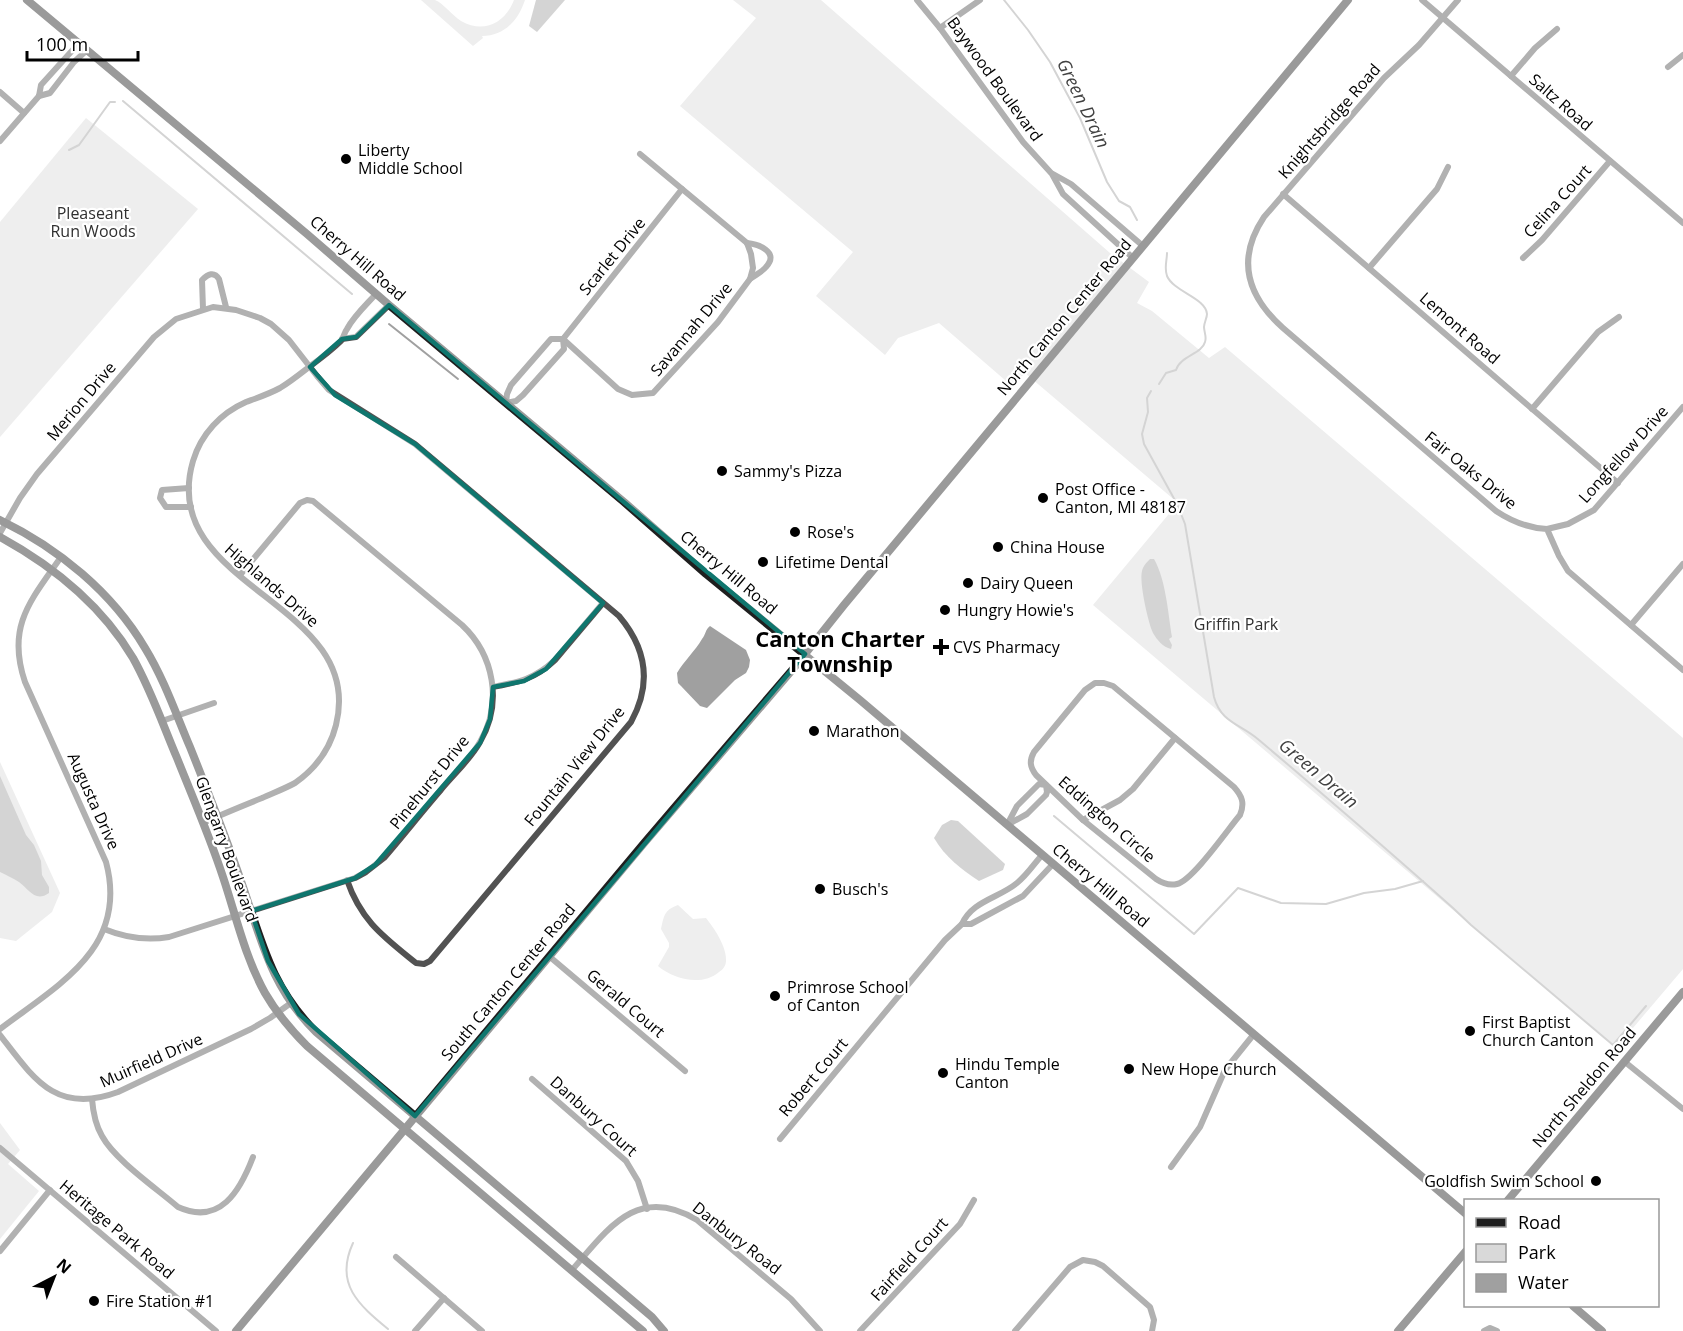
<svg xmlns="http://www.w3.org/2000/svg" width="1683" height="1331" viewBox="0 0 1683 1331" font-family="'Open Sans',sans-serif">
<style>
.green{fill:#d9d9d9}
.water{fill:#a0a0a0}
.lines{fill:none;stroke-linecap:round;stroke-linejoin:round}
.stream{stroke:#a0a0a0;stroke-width:2}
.street{stroke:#525252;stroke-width:6}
.secondary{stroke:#1f1f1f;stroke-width:8}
.marked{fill:none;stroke:#0f766e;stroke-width:4.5;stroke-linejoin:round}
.poi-dot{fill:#000;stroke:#fff;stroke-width:2}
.labels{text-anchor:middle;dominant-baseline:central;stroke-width:4.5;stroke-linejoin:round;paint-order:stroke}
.street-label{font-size:16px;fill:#000;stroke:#fff}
.poi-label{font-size:16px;fill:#000;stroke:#fff;text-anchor:start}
.park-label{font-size:16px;fill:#303030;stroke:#fff}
.water-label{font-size:18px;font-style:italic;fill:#414141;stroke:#fff}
.district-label{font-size:22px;font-weight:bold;fill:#000;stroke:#fff}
</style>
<rect width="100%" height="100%" fill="#fff"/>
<g class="green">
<path d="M421 0C425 0 432 0 435 0 443 3 453 16 461 21 484 34 505 23 514 0H525C518 21 504 36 482 36L483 38 473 46Z"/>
<path d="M733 0H821L1110 253 1149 282 1137 303 1152 311 1209 358 1225 347 1683 738V969L1616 1048 1093 605 1178 503 1025 373 1013 387 939 323 898 338 885 355 816 296 853 252 680 106 756 18Z"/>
<path d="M86 118 198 209 0 437V222Z"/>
<path d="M0 762 60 893 52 912 16 941 0 938Z"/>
<path d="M678 905 693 919 706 918C714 928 727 947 726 961 726 965 723 970 719 972 702 987 673 979 658 966L669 947V943L661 929C664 916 664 910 678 905Z"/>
<path d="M0 1123 20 1150 8 1164 39 1191 0 1239Z"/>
</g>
<g class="water">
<path d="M536 0H565L537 32 529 26Z"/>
<path d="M1150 559H1154C1166 580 1168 613 1172 637L1169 639 1172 645 1171 649C1163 647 1157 640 1153 633 1148 622 1139 582 1142 571 1143 566 1147 562 1150 559Z"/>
<path d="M710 626 746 650 750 660 749 667 746 673 735 680 707 708 700 706 681 686 678 683 677 673C684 661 695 651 702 639 706 634 705 630 710 626Z"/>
<path d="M0 776 26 835 34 845 41 861 42 875 49 887V893C35 903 29 889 19 882 13 878 6 875 0 872Z"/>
<path d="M951 820 958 821 1005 864 1003 870 979 881C962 870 945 857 934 838L942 825Z"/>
</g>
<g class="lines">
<g class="stream">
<path d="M1004 0 1028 30 1050 62 1080 118 1107 182 1119 201 1130 207 1137 220"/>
<path d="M123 101 352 294"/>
<path d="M69 150 79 145 110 102H115"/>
<path d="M389 324 458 379"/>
<path d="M1159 384 1166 373 1176 370C1180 356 1202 354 1205 342 1207 337 1204 332 1204 327 1204 323 1207 318 1207 314 1206 298 1174 292 1167 276 1164 268 1167 260 1167 253"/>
<path d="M1151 391 1147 398 1148 412 1142 434 1144 444 1177 504 1185 524 1214 697C1221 723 1241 724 1259 740 1324 795 1389 851 1453 908L1471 925 1613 1045 1646 1006"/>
<path d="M1054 816 1194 934 1238 888 1281 903 1326 904 1364 893 1395 889 1423 881"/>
<path d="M353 1243C334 1284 359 1305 388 1329"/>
</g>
<g class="street">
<path d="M917 0 940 28 1023 142 1052 174 1063 194 1133 258"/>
<path d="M1422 0 1683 223"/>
<path d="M1458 0 1419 45 1384 78 1264 217C1236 259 1247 296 1283 328L1496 511C1511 521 1528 528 1547 529L1559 556 1568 571 1683 670"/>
<path d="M940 28 980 0"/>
<path d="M1668 67 1683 55"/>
<path d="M1511 76 1535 48 1557 29"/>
<path d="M0 92 24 113"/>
<path d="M39 96 50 93 74 62 87 50"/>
<path d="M0 141 39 96 41 85 79 43"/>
<path d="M1053 174 1071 184 1143 246"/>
<path d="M1283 194 1618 483"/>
<path d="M747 243C758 244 780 252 766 267 762 272 755 275 750 279"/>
<path d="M1523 258 1542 240 1610 161"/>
<path d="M1369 268 1437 189 1448 167"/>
<path d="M203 309 202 280C208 274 214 271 219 279L226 307"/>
<path d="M342 339 356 337 389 305"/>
<path d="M563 339 618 389 632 395 653 393 718 322 750 279 753 268 751 254 747 243 640 154"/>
<path d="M563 339H551L511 385 507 394 506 403 516 401 523 395 564 349 563 339 682 189"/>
<path d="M1532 409 1598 332 1619 317"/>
<path d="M189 488 162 490 160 498 166 507H191"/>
<path d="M1547 529 1568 524 1594 510 1683 407"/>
<path d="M0 533 20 498 37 474 154 337 176 319 213 307 236 310 260 318 271 324 289 340 317 376 329 390 415 444 619 616C647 649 652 684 631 722L430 961 424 964 416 963C384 937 361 921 347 880"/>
<path d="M1631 625 1683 564"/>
<path d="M1095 683H1104L1113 686 1234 787C1242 796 1245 803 1240 815 1228 829 1193 880 1177 884 1169 886 1162 883 1156 879L1083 820 1036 775C1030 767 1029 761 1034 752L1085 690Z"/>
<path d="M493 687C519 682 535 679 555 660L603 603"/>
<path d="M162 721 214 703"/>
<path d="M1039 784 1046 785 1047 792 1046 795 1027 814 1007 825 1017 806Z"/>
<path d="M1083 820 1120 800 1133 789 1175 738"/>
<path d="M203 823C222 814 242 806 262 798 273 793 284 789 295 783 315 769 330 749 336 725 367 601 156 588 193 461 201 434 221 413 246 402 257 398 269 394 280 388 290 382 300 374 309 367 320 359 332 350 341 341 344 337 344 333 347 329 354 316 366 305 376 294"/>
<path d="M1042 855C1034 864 1027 875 1017 883 999 898 972 901 962 924H971L1023 896 1053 864"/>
<path d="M104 929C126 938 146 941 169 937L355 878 366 872 384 858C403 836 421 813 440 791 453 775 470 760 480 742 503 703 494 655 462 625L313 501 307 500 300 503 240 575"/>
<path d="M550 957 685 1071"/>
<path d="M0 1029C58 985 129 948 106 862L25 682C6 626 31 600 61 557"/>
<path d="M0 1035C34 1079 56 1115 118 1092L251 1029 270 1018 291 1003"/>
<path d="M1625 1062 1683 1109"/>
<path d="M532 1079 626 1161 638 1181 647 1209"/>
<path d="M92 1099C93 1112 95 1124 102 1136 115 1160 156 1188 178 1207 220 1226 240 1191 253 1157"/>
<path d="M780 1139 945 940 962 924"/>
<path d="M0 1148 216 1331"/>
<path d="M1171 1167 1200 1127 1225 1070 1254 1034"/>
<path d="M0 1251 50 1190"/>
<path d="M396 1257 482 1331"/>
<path d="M572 1270C608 1229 637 1184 697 1220L791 1299 820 1331"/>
<path d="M415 1331 444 1298"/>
<path d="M860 1331 960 1224 974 1200"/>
<path d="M1015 1331 1070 1267 1083 1260 1095 1262 1103 1266 1150 1307 1154 1320 1152 1331"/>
<path d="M1484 1331 1490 1328 1497 1331"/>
</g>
<g class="secondary">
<path d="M27 0 307 234 389 305 624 502 706 574 860 700 1466 1214"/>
<path d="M0 520C58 548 112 592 145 648 164 679 176 714 190 747 208 792 226 837 242 884 262 942 271 987 316 1032L652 1317 664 1331"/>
<path d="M0 537C53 566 102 606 133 658 151 690 163 725 177 758 193 798 210 837 223 877 236 916 245 957 265 993 276 1012 291 1030 307 1046L643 1331"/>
<path d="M1508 1200 1683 992"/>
<path d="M1573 1306 1602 1331"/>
<path d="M236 1331 645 842 793 669 844 605 1348 0"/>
<path d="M1398 1331 1466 1251"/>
</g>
</g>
<path d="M0 0H1683V1331H0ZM389 305 805 654 415 1116 299 1014 268 961 251 911 355 878 375 865 480 743 490 719 493 687 524 681 546 669 603 603 415 444 335 395 310 367 342 339 356 337Z" fill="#fff" fill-opacity=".55" fill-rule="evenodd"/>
<path class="marked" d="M389 305 805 654 415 1116 299 1014 268 961 251 911 355 878 375 865 480 743 490 719 493 687 524 681 546 669 603 603 415 444 335 395 310 367 342 339 356 337Z"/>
<g class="poi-dot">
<circle cx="346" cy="159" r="6"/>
<circle cx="722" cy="471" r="6"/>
<circle cx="1043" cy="498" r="6"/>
<circle cx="795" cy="532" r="6"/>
<circle cx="998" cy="547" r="6"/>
<circle cx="763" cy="562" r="6"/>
<circle cx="968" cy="583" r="6"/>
<circle cx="945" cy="610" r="6"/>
<path d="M938 638h6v6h6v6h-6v6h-6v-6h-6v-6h6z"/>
<circle cx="814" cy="731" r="6"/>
<circle cx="820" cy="889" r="6"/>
<circle cx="775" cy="996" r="6"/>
<circle cx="1470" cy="1031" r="6"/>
<circle cx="1129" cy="1069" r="6"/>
<circle cx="943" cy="1073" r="6"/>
<circle cx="1596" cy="1181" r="6"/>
<circle cx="94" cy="1301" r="6"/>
</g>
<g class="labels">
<g class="street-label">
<text transform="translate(995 79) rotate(54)">Baywood Boulevard</text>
<text transform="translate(1561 102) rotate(41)">Saltz Road</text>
<text transform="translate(1329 121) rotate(-49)">Knightsbridge Road</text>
<text transform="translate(1557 201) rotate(-48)">Celina Court</text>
<text transform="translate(612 256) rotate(-51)">Scarlet Drive</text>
<text transform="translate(358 258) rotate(41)">Cherry Hill Road</text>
<text transform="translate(1064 317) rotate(-50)">North Canton Center Road</text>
<text transform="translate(1460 328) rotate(41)">Lemont Road</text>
<text transform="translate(691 329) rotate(-50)">Savannah Drive</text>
<text transform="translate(81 401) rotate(-50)">Merion Drive</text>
<text transform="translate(1623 454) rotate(-48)">Longfellow Drive</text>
<text transform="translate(1471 470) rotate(39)">Fair Oaks Drive</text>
<text transform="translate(729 572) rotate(40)">Cherry Hill Road</text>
<text transform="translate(272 585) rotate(41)">Highlands Drive</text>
<text transform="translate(574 766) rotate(-51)">Fountain View Drive</text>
<text transform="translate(429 782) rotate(-51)">Pinehurst Drive</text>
<text transform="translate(94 801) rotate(66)">Augusta Drive</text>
<text transform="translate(1107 819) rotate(41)">Eddington Circle</text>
<text transform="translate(227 849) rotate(70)">Glengarry Boulevard</text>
<text transform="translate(1101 885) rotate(40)">Cherry Hill Road</text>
<text transform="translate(508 982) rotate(-50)">South Canton Center Road</text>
<text transform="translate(626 1003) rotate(40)">Gerald Court</text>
<text transform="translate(151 1060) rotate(-24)">Muirfield Drive</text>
<text transform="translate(813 1077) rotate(-50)">Robert Court</text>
<text transform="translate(1584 1087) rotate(-50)">North Sheldon Road</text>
<text transform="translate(594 1116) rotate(42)">Danbury Court</text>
<text transform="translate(117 1229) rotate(40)">Heritage Park Road</text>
<text transform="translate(737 1238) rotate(38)">Danbury Road</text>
<text transform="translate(909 1259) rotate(-48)">Fairfield Court</text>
</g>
<g class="poi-label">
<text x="358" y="150">Liberty<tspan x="358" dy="18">Middle School</tspan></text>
<text x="734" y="471">Sammy's Pizza</text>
<text x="1055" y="489">Post Office -<tspan x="1055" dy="18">Canton, MI 48187</tspan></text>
<text x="807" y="532">Rose's</text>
<text x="1010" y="547">China House</text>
<text x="775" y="562">Lifetime Dental</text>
<text x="980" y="583">Dairy Queen</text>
<text x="957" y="610">Hungry Howie's</text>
<text x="953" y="647">CVS Pharmacy</text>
<text x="826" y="731">Marathon</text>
<text x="832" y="889">Busch's</text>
<text x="787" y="987">Primrose School<tspan x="787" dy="18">of Canton</tspan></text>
<text x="1482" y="1022">First Baptist<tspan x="1482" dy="18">Church Canton</tspan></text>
<text x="955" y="1064">Hindu Temple<tspan x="955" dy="18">Canton</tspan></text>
<text x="1141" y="1069">New Hope Church</text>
<text x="1584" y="1181" text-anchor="end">Goldfish Swim School</text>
<text x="106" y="1301">Fire Station #1</text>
</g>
<g class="park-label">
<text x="93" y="213">Pleaseant<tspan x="93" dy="18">Run Woods</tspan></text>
<text x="1236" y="624">Griffin Park</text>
</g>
<g class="water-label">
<text transform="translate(1084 103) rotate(64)">Green Drain</text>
<text transform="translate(1319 773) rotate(40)">Green Drain</text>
</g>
<g class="district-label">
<text x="840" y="638">Canton Charter<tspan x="840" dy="25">Township</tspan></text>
</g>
</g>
<rect x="1464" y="1199" width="195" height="108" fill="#ffffff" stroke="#999999" stroke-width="1.5"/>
<rect x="1476" y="1218" width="30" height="9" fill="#1f1f1f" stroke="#999999" stroke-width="1.5"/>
<text x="1518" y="1229" font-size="18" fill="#000000">Road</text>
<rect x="1476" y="1244" width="30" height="18" fill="#d9d9d9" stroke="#999999" stroke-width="1.5"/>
<text x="1518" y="1259" font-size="18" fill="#000000">Park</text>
<rect x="1476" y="1274" width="30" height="18" fill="#a0a0a0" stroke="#999999" stroke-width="1.5"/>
<text x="1518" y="1289" font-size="18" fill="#000000">Water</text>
<g transform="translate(54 1277) rotate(42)" stroke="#ffffff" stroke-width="4.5" paint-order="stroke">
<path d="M0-4.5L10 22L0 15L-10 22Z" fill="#000000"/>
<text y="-9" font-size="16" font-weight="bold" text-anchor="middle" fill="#000000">N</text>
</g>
<path d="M27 51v9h111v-9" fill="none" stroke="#000000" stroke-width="3"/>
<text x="36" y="51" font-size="18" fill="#000000" stroke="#ffffff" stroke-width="4.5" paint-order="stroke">100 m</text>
</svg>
